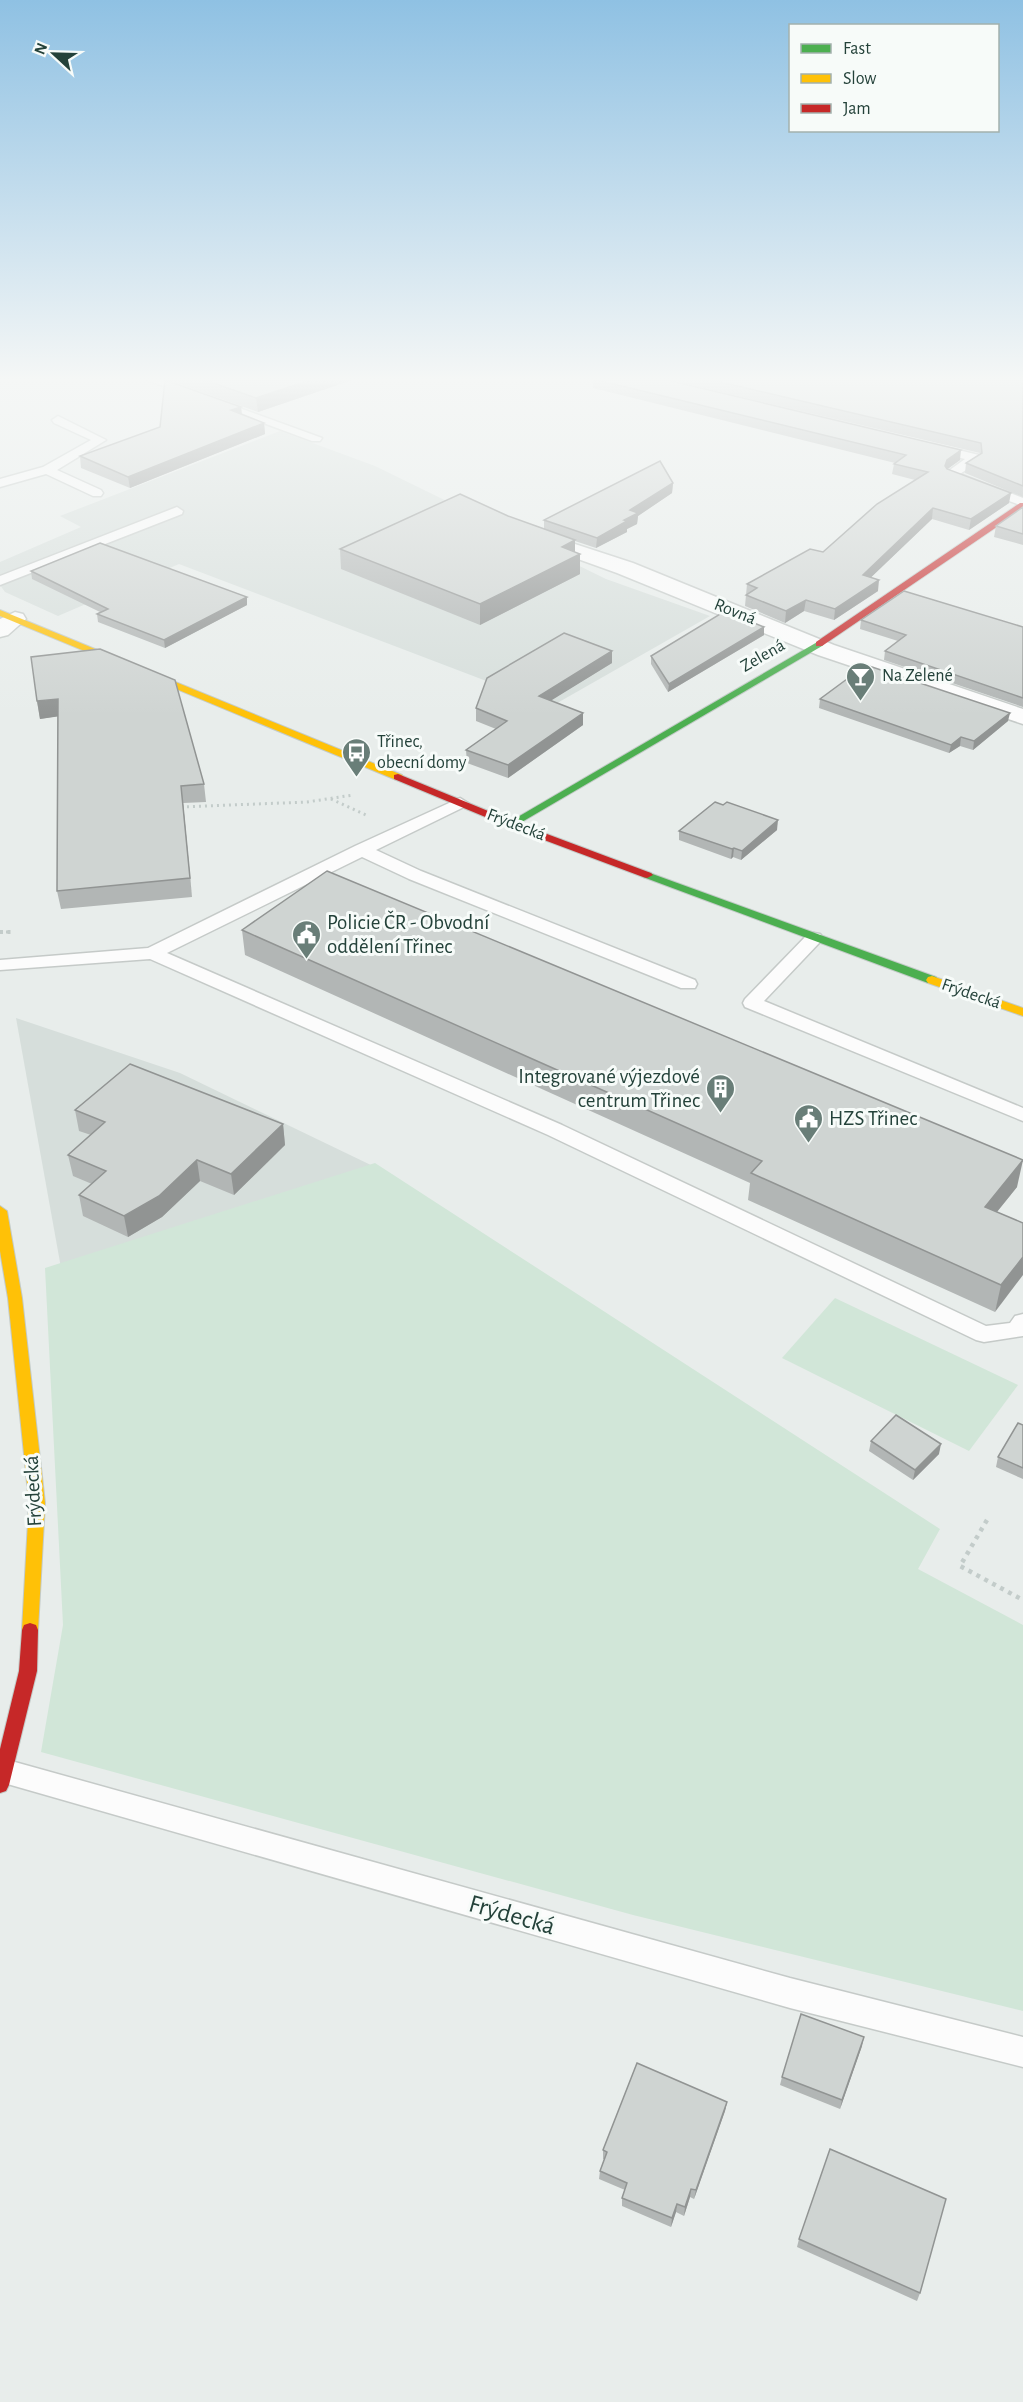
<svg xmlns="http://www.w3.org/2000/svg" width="1023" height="2402" viewBox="0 0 1023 2402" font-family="'Alegreya Sans',sans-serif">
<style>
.built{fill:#d6dedb}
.green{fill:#d1e6d8}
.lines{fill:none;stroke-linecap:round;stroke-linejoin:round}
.lane-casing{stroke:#c5cac8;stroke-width:3}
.street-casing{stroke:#c5cac8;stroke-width:3}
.fast-casing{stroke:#c3cbc8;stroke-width:2}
.slow-casing{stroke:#c3cbc8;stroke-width:2}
.jam-casing{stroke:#c3cbc8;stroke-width:2}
.path-far2{stroke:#c3ccca;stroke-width:3;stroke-dasharray:2 4;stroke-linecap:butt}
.path-far1{stroke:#c3ccca;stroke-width:4;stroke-dasharray:3 4.5;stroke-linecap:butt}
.path{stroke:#c3ccca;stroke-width:4.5;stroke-dasharray:4 5;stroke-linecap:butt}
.lane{fill:#fcfcfc;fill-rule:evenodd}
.street{fill:#fcfcfc;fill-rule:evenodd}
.fast{fill:#4caf50;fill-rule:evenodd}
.slow{fill:#ffc107;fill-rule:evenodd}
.jam{fill:#c62828;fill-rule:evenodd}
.wall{fill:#b2b6b5}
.shaded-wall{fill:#919493}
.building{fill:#cfd4d2;stroke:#919493;stroke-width:1.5}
.labels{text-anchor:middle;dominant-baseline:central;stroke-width:6;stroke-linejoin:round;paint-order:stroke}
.far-street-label{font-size:18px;fill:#24423a;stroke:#f7fbf9}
.far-poi-label{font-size:18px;fill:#24423a;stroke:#f7fbf9;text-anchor:start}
.poi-label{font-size:21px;fill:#24423a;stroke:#f7fbf9;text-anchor:start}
.street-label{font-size:21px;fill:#24423a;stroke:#f7fbf9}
.near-street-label{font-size:26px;fill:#24423a;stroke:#f7fbf9}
</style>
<rect width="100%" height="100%" fill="#e8edeb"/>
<g class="built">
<path d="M280 431 375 466 606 579 710 616 552 706 179 564 58 616 5 592 0 585V562L81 527 60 516Z"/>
<path d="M16 1018 180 1073 375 1167 65 1290Z"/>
</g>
<g class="green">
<path d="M375 1163 940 1529 918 1569 1023 1625V2011L633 1915 41 1752 63 1625 45 1268Z"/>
<path d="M835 1298 1018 1385 969 1451 782 1358Z"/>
</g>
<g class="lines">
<defs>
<g id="lane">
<path d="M147 380H162L322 438 320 441H312Z"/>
<path d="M58 416 106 440 57 470 101 490 103 493 101 496H93L46 474 0 487V479L43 467 91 440 54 423 52 420Z"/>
<path d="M933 444 979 455V461L960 474 1023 498V506L947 478 945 475 947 472 965 459 929 451V445Z"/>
<path d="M177 507 183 511 182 514 0 585V576Z"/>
<path d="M460 798 468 803 466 806 376 850 421 871 695 980 697 984 695 988H681L409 879 362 857 167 953 562 1125 986 1326 1010 1323 1015 1316 1023 1314V1336L984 1342 976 1340 548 1135 150 959 0 970V960L148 948 355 846Z"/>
<path d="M814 933 820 934 823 938 820 942 764 1001 1023 1108V1121L745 1007 743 1003 745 999 808 934Z"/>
<path d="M4 1759 790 1978 1023 2037V2067L790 2008 4 1783 0 1782V1760Z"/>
</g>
<g id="street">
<path d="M532 530 633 563 834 645 1023 709V724L818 655 617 573 525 540 522 536 525 532Z"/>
<path d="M15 612 23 614 26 619 8 635 0 637V619Z"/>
</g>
<g id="fast">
<path d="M819 641 824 644 822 646 515 826H507L506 824Z"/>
<path d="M647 872 936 977 938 980 936 983H928L643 877V873Z"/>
</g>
<g id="slow">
<path d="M0 610 402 775 403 777 398 780 394 779 0 616Z"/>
<path d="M932 976 1023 1008V1016L928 983 926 980 928 977Z"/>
<path d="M0 1206 7 1211 22 1298 45 1503 38 1630 36 1635 30 1637 24 1635 22 1630 29 1503 8 1298 0 1251Z"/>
</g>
<g id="jam">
<path d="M1020 503H1023V509L822 646H816V642Z"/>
<path d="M398 774 515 822 651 873 653 875 647 878 643 877 507 826 394 779V775Z"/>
<path d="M30 1623 36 1625 38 1630 37 1671 9 1785 6 1791 0 1793V1749L19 1671 22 1630 24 1625Z"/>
</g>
</defs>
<use href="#lane" class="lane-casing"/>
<use href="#street" class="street-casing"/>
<use href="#fast" class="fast-casing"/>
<use href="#slow" class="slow-casing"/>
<use href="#jam" class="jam-casing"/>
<g class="path-far2">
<path d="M331 799 366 815"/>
<path d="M181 807 307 802 353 795"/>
<path d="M0 932H11"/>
</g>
<path class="path-far1" d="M0 932H11"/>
<path class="path" d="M987 1520 960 1566 1023 1600"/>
<use href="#lane" class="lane"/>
<use href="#street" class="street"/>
<use href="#fast" class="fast"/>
<use href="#slow" class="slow"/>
<use href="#jam" class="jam"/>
</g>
<g class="wall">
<path d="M168 380H352L258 412Z"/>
<path d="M593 380H667L960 460 947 469 1009 503 969 530 932 519 871 577 878 591 834 620 804 611 785 623 745 606 747 584 823 552 915 480 892 474 894 464 895 463 593 388Z"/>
<path d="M670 380H1023V497L965 473 966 463 980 454V453Z"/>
<path d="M241 407 242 414 264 423 265 434 130 488 81 468 80 456Z"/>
<path d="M673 483 672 493 638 516 637 524 627 529V532L596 548 575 541V552L580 554V574L480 625 341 569 340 549 508 516 544 529V520Z"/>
<path d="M1023 507V545L994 537 996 526Z"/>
<path d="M31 571 247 597V605L165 648 98 622 97 614 100 612 32 579Z"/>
<path d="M861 620 1023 627V707L884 660 885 651 898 641 860 629Z"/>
<path d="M764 627V635L668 692 651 664V656Z"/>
<path d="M612 651V663L551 700 583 725 508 778 467 763 466 750 496 729 476 721V708Z"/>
<path d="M820 699 1008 721 973 750 960 746 949 753 819 708Z"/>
<path d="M37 701 204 784 206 802 183 803 192 897 61 909 57 891 58 716 40 719Z"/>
<path d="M777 830 741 860 733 857 731 859 679 840V831Z"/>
<path d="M242 930 1017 1187 997 1212 1023 1223 995 1312 748 1200 750 1183 245 955Z"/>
<path d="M75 1110 283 1124 285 1145 234 1195 200 1181 162 1217 128 1237 83 1216 79 1195 92 1184 73 1176 68 1155 91 1135 79 1131Z"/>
<path d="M1023 1425V1479L996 1467 998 1457Z"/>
<path d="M871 1441 939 1454 913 1480 869 1451Z"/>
<path d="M862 2046 840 2109 780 2085 782 2077Z"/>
<path d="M727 2102 725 2111 694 2199 690 2197 684 2216 676 2212 671 2227 622 2206V2198L625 2190 599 2179 600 2171 604 2159H603V2150Z"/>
<path d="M799 2239 920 2293 917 2301 797 2247Z"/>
</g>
<g class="shaded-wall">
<path d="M310 380H352L258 412 256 398Z"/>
<path d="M241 407 242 418 231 410Z"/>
<path d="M264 423 265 434 130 488 128 477Z"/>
<path d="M961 450 960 460 945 471V466L947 460Z"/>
<path d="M673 483 672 493 638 516 637 524 627 529V532L596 548 597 538 624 520 630 510Z"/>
<path d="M1011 493 1009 503 969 530 971 519Z"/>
<path d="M933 508 932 519 862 586 863 575Z"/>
<path d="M575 540V556L580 554V574L480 625V604L562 547Z"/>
<path d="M879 580 878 591 834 620 835 609Z"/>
<path d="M247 597V605L165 648 164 640Z"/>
<path d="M806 600 804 611 785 623 786 611Z"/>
<path d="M764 627V635L668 692 669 684Z"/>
<path d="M612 651V663L539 708V696Z"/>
<path d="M58 699 61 716 40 719 37 701Z"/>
<path d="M583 713V725L508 778V765Z"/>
<path d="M1010 713 1008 721 973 750 974 741Z"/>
<path d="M961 737 960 746 949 753 951 745Z"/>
<path d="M181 786 183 803 192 897 190 878Z"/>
<path d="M778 820 777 830 741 860 742 851Z"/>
<path d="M734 848 733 857 731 859 732 849Z"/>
<path d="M283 1124 285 1145 234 1195 231 1174Z"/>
<path d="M197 1160 200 1181 162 1217 128 1237 124 1216Z"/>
<path d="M1023 1160 1017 1187 979 1234 985 1207Z"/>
<path d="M1023 1257V1275L995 1312 1001 1285Z"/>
<path d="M941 1444 939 1454 913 1480 915 1470Z"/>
<path d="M864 2037 862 2046 840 2109 842 2100Z"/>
<path d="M727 2102 725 2111 694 2199 696 2190Z"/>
<path d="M691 2189 690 2197 684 2216 685 2207Z"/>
<path d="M677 2204 676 2212 671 2227 672 2218Z"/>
</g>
<g class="building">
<path d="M165 380 241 407 231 410 264 423 128 477 80 456 160 427Z"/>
<path d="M205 380H310L256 398Z"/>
<path d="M597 380H667L961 450 947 460 945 466 947 469 1011 493 971 519 933 508 863 575 879 580 835 609 806 600 786 611 746 595 757 588 747 584 810 549 823 552 877 504 928 472 894 464 906 455Z"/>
<path d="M712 380H1023V486L966 463 982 453 981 443Z"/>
<path d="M660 461 673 483 630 510 638 513 624 520 627 521 597 538 544 520Z"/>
<path d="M460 494 508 516 575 540 562 547 580 554 480 604 340 549Z"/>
<path d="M1023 507V534L996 526Z"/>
<path d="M100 543 247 597 164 640 97 614 108 609 31 571Z"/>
<path d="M904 591 1023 627V698L885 651 906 635 861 620Z"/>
<path d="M725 611 764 627 669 684 651 656Z"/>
<path d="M564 633 612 651 539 696 583 713 508 765 466 750 507 721 476 708 487 678Z"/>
<path d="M100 649 175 680 204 784 181 786 190 878 57 891 58 699 37 701 31 657Z"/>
<path d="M866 665 1010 713 974 741 961 737 951 745 820 699Z"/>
<path d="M715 802 723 805 727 802 778 820 742 851 734 848 732 849 679 831Z"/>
<path d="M327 871 1023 1160 985 1207 1023 1223V1257L1001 1285 751 1173 762 1161 242 930Z"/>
<path d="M130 1064 283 1124 231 1174 197 1160 159 1196 124 1216 79 1195 106 1171 68 1155 105 1122 75 1110Z"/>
<path d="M896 1415 941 1444 915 1470 871 1441Z"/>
<path d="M1018 1423 1023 1425V1468L998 1457Z"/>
<path d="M801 2014 864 2037 842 2100 782 2077Z"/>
<path d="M637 2063 727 2102 696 2190 691 2189 685 2207 677 2204 672 2218 622 2198 627 2183 600 2171 607 2152 603 2150Z"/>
<path d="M830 2149 946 2199 920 2293 799 2239Z"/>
</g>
<linearGradient id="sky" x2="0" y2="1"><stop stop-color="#8fc1e3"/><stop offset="0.53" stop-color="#f5f7f6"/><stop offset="1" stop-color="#f5f7f6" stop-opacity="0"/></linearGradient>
<rect width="1023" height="716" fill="url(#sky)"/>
<defs>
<symbol id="bar-pin" viewBox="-11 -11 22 30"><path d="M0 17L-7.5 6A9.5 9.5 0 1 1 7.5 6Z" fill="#697e78" stroke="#f7fbf9"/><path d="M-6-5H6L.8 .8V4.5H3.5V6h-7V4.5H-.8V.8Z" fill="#fff"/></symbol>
<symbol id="bus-pin" viewBox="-11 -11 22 30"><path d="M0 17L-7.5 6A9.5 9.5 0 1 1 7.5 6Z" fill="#697e78" stroke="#f7fbf9"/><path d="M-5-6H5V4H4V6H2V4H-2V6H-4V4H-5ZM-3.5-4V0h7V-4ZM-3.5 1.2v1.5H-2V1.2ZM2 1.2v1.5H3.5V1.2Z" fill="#fff"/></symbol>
<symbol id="civic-pin" viewBox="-11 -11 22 30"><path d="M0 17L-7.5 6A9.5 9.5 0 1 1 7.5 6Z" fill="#697e78" stroke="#f7fbf9"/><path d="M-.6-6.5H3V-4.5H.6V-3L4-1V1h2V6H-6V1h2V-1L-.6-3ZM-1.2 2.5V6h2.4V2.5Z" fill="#fff"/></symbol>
<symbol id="building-pin" viewBox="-11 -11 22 30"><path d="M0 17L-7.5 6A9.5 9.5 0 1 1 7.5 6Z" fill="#697e78" stroke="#f7fbf9"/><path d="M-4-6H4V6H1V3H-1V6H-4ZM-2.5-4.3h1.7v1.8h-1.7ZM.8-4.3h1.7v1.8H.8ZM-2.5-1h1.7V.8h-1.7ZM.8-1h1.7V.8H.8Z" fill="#fff"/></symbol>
</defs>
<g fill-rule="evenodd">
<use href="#bar-pin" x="844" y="660" width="33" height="45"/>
<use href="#bus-pin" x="340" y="736" width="33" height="45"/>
<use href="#civic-pin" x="290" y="918" width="33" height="45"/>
<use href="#building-pin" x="704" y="1072" width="33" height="45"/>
<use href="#civic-pin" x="792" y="1102" width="33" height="45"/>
</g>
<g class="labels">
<g class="far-street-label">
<text transform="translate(735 612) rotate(22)">Rovná</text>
<text transform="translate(763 656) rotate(-30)">Zelená</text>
<text transform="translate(516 825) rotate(21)">Frýdecká</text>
<text transform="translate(971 994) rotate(19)">Frýdecká</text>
</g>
<g class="far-poi-label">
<text x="882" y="676">Na Zelené</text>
<text x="377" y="742">Třinec,<tspan x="377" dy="21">obecní domy</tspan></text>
</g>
<g class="poi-label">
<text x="327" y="922">Policie ČR - Obvodní<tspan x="327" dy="24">oddělení Třinec</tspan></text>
<text x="700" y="1076" text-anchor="end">Integrované výjezdové<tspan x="700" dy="24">centrum Třinec</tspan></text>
<text x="829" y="1118">HZS Třinec</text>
</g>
<g class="street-label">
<text transform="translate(33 1491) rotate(-93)">Frýdecká</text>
</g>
<g class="near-street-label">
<text transform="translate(512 1915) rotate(16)">Frýdecká</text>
</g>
</g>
<rect x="789" y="24" width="210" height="108" fill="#f7fbf9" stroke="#a3b1ad" stroke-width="1.5"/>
<rect x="801" y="44" width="30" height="9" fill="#4caf50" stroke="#a3b1ad" stroke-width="1.5"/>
<text x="843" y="54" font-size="18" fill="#24423a">Fast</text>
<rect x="801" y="74" width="30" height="9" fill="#ffc107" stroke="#a3b1ad" stroke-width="1.5"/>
<text x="843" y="84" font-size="18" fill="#24423a">Slow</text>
<rect x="801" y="104" width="30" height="9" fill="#c62828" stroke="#a3b1ad" stroke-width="1.5"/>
<text x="843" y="114" font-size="18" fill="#24423a">Jam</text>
<g transform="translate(54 54) rotate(292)" stroke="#f7fbf9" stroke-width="4.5" paint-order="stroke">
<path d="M0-4.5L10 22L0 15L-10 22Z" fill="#24423a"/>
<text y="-9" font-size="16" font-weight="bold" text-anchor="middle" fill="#24423a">N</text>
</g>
</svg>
